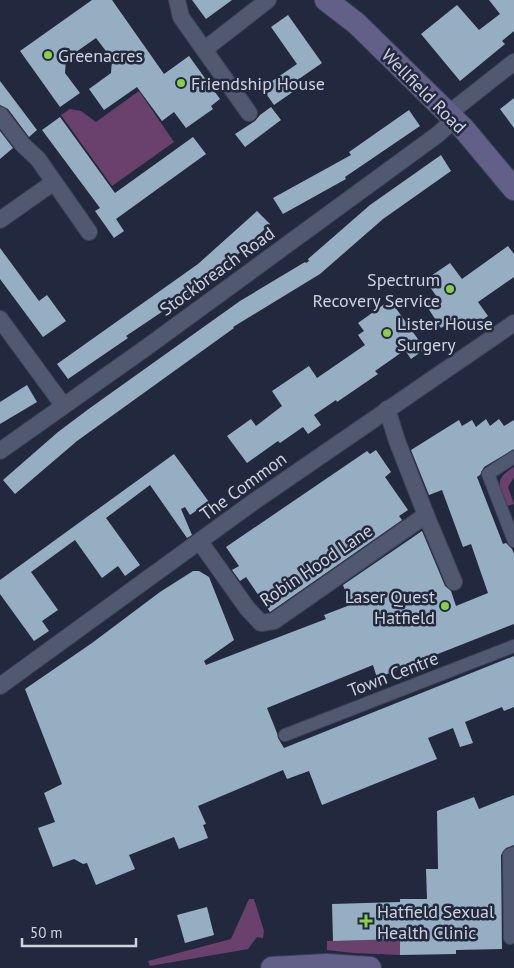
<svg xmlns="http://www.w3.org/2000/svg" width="514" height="968" viewBox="0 0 514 968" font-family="'PT Sans',sans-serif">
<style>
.green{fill:#69416c}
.building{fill:#95aec2}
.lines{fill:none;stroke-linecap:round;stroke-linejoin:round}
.pedestrian-casing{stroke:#3e4356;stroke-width:14}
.minor-casing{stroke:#3e4356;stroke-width:18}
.secondary-casing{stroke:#3e4356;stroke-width:24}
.pedestrian{stroke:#515971;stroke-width:12}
.minor{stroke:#515971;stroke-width:16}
.secondary{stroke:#626089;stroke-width:22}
.poi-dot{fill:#89cf48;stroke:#22293e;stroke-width:2}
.labels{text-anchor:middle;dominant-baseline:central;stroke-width:5;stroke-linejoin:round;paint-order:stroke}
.poi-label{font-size:18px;fill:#cdd2e0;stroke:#22293e;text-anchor:start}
.street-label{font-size:18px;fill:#cdd2e0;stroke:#22293e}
</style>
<rect width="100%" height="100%" fill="#22293e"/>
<g class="green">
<path d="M139 91 174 142 112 186 61 115 70 109 81 111 96 122Z"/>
<path d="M514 467V477L508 487 514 504 507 506C499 486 493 480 514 467Z"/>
<path d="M249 899H254L264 931 263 938 257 937 248 949 150 966 148 961 231 939Z"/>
<path d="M400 939V955L353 953 327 950V941Z"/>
</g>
<g class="building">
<path d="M92 0H112L164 74 189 56 220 99 211 106 213 109 186 128 174 112 162 121 137 87 104 110 89 89 111 73 112 59 96 38 66 59 65 73 80 93 60 107 20 51Z"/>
<path d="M192 0H232L206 19Z"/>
<path d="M489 0H514V31L502 41 505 44 460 81 421 34 457 5 479 30 500 14Z"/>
<path d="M288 15 322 63 293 83 297 89 274 105 262 88 297 64 271 27Z"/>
<path d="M0 81 37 130 29 137 8 109 0 105Z"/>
<path d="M514 98V128L500 109Z"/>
<path d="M271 107 281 120 245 147 235 134 255 121 260 115Z"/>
<path d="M409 110 420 126 345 177 346 179 283 214 273 198 351 155 349 152Z"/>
<path d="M60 117 115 193 193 137 206 154 116 219 124 231 114 238 95 211 100 208 42 130Z"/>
<path d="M0 131 13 148 0 159Z"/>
<path d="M441 155 451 171 383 219 320 274 233 327 234 328 77 441 15 494 3 480 58 432 90 408 240 301 305 262 306 263 309 261 308 259 370 205Z"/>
<path d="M257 211 270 224 231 261 211 279 126 336 128 338 68 379 57 364 198 264Z"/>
<path d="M508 246 514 254V277L478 302 488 316 466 331 462 326 456 330 450 322 441 328 426 305 437 297 425 280 450 263 462 279Z"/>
<path d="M0 248 39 301 47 295 66 321 43 337 0 279Z"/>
<path d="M390 300 425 349 411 359 405 350 375 371 378 374 337 402 336 400 314 415 321 425 308 434 303 427 280 443 278 441 247 463 227 436 251 419 256 426 282 406 272 391 309 366 317 378 365 345 358 335 364 331 358 323Z"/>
<path d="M27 385 37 402 0 424V402Z"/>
<path d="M486 419 490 426 499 419 504 426 514 420V449L484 467 480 475 477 477 503 544 506 543 512 549 514 554V624L377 678 373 665 267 708 277 733 278 738 284 748 514 656V707L504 711 502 707 465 722 473 743 460 747 453 728 428 738 437 759 322 805 309 771 287 779 283 770 198 806 206 824 203 825 208 838 179 849 174 837 129 855 135 869 96 885 87 863 83 864 74 859 53 867 38 828 55 822 44 793 62 784 25 689 92 643 160 592 193 571H199L209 577 234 640 204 661 206 665 326 619 324 615 350 605 343 585 422 531 445 586 451 591 456 606 488 593 471 544 463 547 442 490 429 495 411 450 459 420 462 426 472 420 476 427Z"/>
<path d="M376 450 391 472 385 477 408 510 399 516 402 520 270 612 246 577 240 581 232 570 239 566 226 547 367 451 370 454Z"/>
<path d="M174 454 209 502 190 515 185 507 181 509 192 535 187 538 150 485 106 518 140 565 125 576 118 566 102 578 75 540 31 572 58 610 42 621 49 631 34 641 0 594V580Z"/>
<path d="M514 795V845L506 848 501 855 502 949 456 950V954L400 955V939L333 941 332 904 400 902V899H427L426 869H438L437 811 474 797 479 809Z"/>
<path d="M207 907 214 935 185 943 177 915Z"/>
</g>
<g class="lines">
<defs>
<g id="pedestrian">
<path d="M514 457 488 474 514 541"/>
<path d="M285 735 514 646"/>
<path d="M510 938 509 855 514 853"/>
</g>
<g id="minor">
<path d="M177 0 181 17 249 113"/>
<path d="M205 49 268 0"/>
<path d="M448 114 514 62"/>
<path d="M0 115 23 145 38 159 89 232"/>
<path d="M0 220 54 182"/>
<path d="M0 319 63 405"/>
<path d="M0 451 147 347 437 135 454 120"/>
<path d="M426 515 454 582"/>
<path d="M200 542 247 608 261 623 274 621 426 515 397 441 387 409"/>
<path d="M0 686 252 503 514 323"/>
</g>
<g id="secondary">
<path d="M326 0 356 23 463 128 514 189"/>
<path d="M272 968 327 965 370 968"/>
</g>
</defs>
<use href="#pedestrian" class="pedestrian-casing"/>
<use href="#minor" class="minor-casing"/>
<use href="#secondary" class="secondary-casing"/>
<use href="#pedestrian" class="pedestrian"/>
<use href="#minor" class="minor"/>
<use href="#secondary" class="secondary"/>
</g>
<g class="poi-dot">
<circle cx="48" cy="55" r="5"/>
<circle cx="181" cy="83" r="5"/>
<circle cx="450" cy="289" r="5"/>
<circle cx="387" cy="333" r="5"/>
<circle cx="445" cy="606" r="5"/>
<path d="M363.5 913.5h5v5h5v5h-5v5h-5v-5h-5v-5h5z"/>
</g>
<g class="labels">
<g class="poi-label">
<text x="58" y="55">Greenacres</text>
<text x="191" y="83">Friendship House</text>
<text x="440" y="279" text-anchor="end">Spectrum<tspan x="440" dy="21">Recovery Service</tspan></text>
<text x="397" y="323">Lister House<tspan x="397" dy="21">Surgery</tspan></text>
<text x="435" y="596" text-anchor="end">Laser Quest<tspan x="435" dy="21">Hatfield</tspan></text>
<text x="377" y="911">Hatfield Sexual<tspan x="377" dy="21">Health Clinic</tspan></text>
</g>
<g class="street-label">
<text transform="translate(424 91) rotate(45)">Wellfield Road</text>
<text transform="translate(217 271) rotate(-36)">Stockbreach Road</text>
<text transform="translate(243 486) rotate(-36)">The Common</text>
<text transform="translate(316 565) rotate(-34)">Robin Hood Lane</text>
<text transform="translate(393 674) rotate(-21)">Town Centre</text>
</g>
</g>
<path d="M22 938v8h114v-8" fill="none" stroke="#cdd2e0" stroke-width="2.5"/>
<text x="30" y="938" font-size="15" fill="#cdd2e0" stroke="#22293e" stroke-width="4" paint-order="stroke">50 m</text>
</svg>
